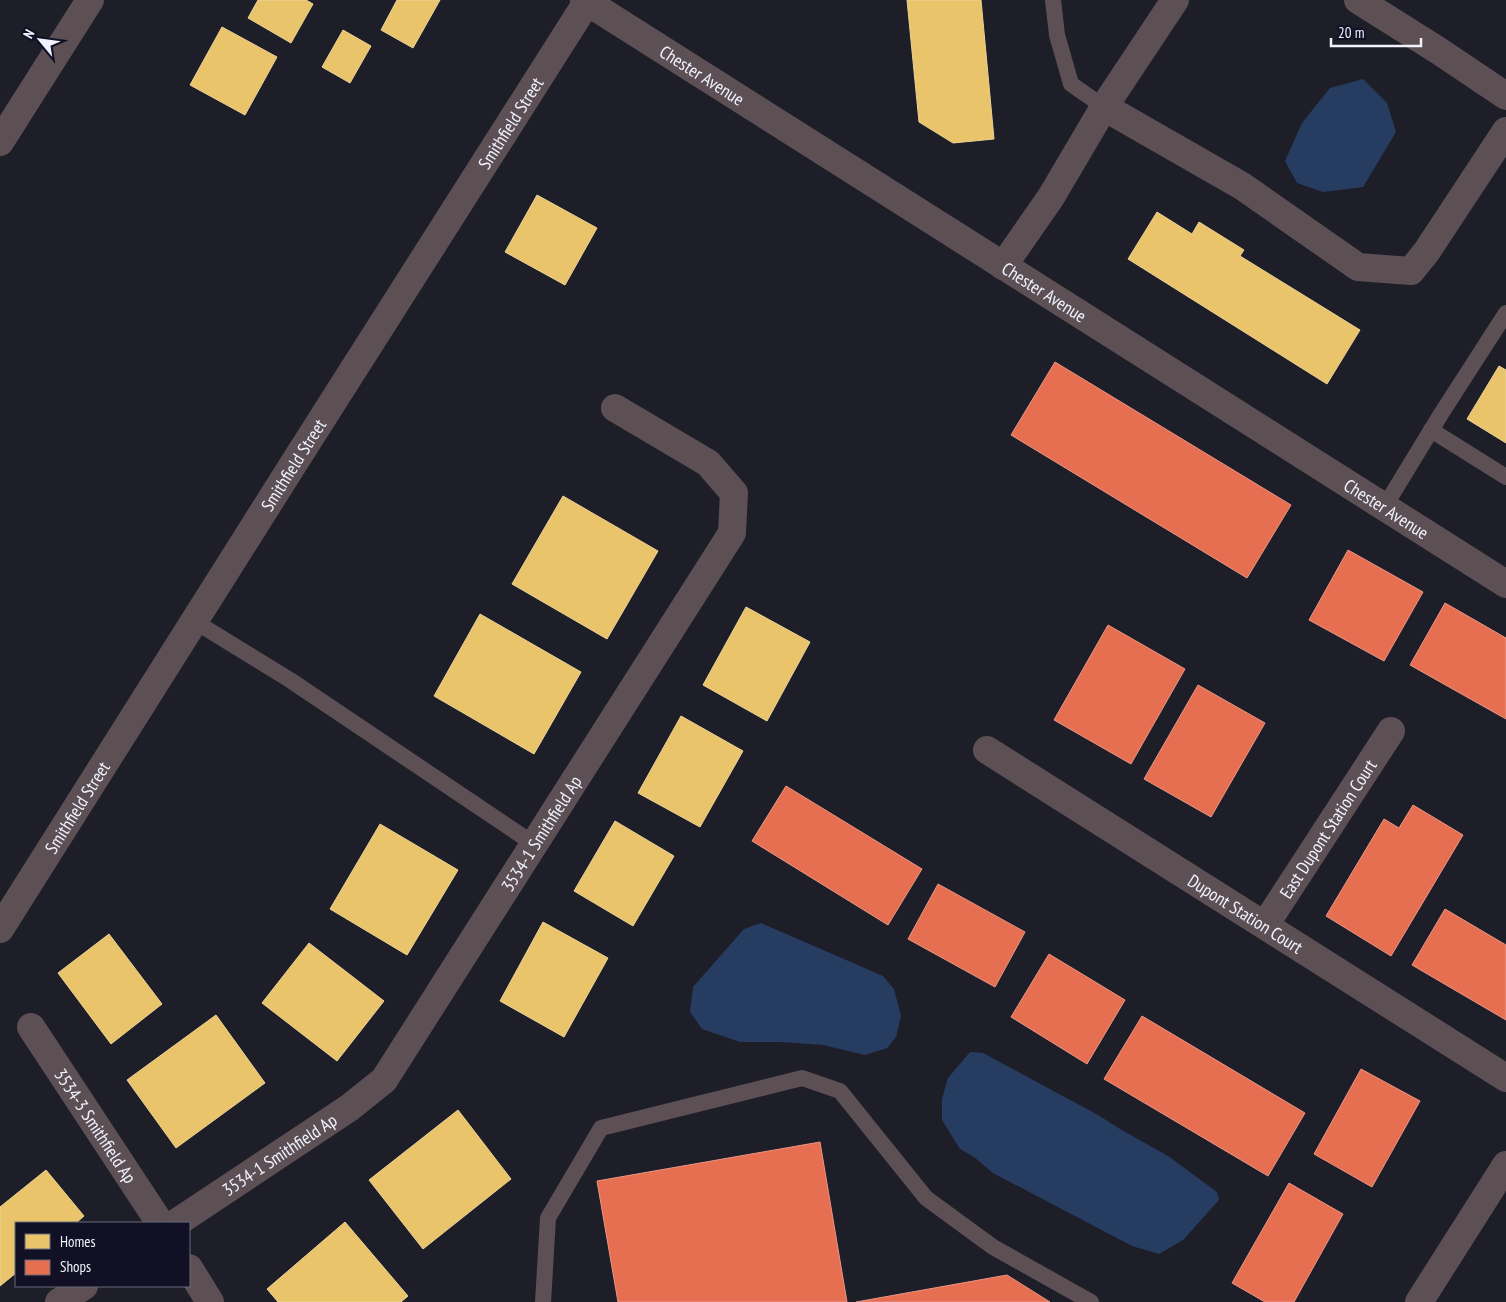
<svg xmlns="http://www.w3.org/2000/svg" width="1506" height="1302" viewBox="0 0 1506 1302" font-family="'PT Sans Narrow',sans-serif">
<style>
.water{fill:#263d61}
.homes{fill:#e9c46a;stroke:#ebd296}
.shops{fill:#e76f51;stroke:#ea9685}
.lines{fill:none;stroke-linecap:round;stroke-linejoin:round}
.service{stroke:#5c5055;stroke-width:16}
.minor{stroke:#5c5055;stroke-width:28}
.labels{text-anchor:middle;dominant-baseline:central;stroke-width:5;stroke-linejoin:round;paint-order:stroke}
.street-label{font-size:18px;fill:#f1f2fe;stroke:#111024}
</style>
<rect width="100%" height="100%" fill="#1e1e29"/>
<g class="water">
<path d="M1363 79 1387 103 1396 132 1363 187 1323 192 1297 183 1285 161 1302 123 1330 88Z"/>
<path d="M761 923 883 976 894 989 901 1016 896 1037 887 1048 865 1055 823 1045 781 1042H740L702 1029 690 1012 693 987 744 929Z"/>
<path d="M970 1052 983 1053 1098 1115 1120 1129 1168 1156 1217 1192 1219 1200 1183 1240 1159 1254 1132 1246 993 1173 974 1157 960 1149 942 1120V1099L948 1078Z"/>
</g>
<g class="homes">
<path d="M258 0H306L313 4 291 43 248 18Z"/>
<path d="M397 0H440L413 48 381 30Z"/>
<path d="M907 0H981L994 139 953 143 919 122Z"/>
<path d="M222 27 277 57 245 115 190 85Z"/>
<path d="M343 30 371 46 350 83 322 67Z"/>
<path d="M537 195 597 228 565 285 505 252Z"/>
<path d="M1157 212 1192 234 1199 222 1244 250 1240 256 1360 330 1327 384 1128 259Z"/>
<path d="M1499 366 1506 370V443L1467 419Z"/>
<path d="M563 496 658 551 607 639 512 584Z"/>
<path d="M746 607 810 642 767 721 703 685Z"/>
<path d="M480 614 581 672 534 754 434 696Z"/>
<path d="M681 716 743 751 700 827 638 793Z"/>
<path d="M615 821 674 856 633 926 574 891Z"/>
<path d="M380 824 458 870 407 955 330 909Z"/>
<path d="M543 922 608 958 564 1037 500 1001Z"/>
<path d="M109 934 162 1004 111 1044 58 973Z"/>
<path d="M309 943 384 1001 337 1061 262 1003Z"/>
<path d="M216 1015 265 1083 176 1148 127 1080Z"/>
<path d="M458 1110 511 1179 423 1249 369 1180Z"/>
<path d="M46 1170 84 1216 76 1223H16V1273L0 1286V1207Z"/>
<path d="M345 1222 408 1296 401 1302H278L267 1289Z"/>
</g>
<g class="shops">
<path d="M1055 362 1291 505 1247 578 1011 435Z"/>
<path d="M1348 550 1423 592 1384 661 1309 620Z"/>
<path d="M1445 603 1506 638V719L1410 665Z"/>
<path d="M1108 625 1185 669 1131 764 1054 720Z"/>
<path d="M1198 685 1265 723 1211 817 1144 779Z"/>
<path d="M786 786 922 869 888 925 752 841Z"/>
<path d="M1413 805 1463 835 1391 956 1326 916 1384 819 1399 828Z"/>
<path d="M938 884 1025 932 995 987 908 939Z"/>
<path d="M1445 909 1506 945V1020L1412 965Z"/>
<path d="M1049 954 1125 1000 1087 1064 1011 1017Z"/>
<path d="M1142 1016 1305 1113 1268 1176 1104 1079Z"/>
<path d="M1361 1069 1420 1101 1372 1187 1314 1154Z"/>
<path d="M820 1142 847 1302H618L597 1181Z"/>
<path d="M1289 1183 1343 1214 1294 1302H1265L1232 1283Z"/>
<path d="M1007 1275 1050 1302H856Z"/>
</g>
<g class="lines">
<g class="service">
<path d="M1053 0 1057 35 1071 84 1104 107"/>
<path d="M1431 430 1506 477"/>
<path d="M1385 506 1441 414 1506 313"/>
<path d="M194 621 290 680 534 844"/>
<path d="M543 1302 548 1218 601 1128 802 1078 840 1091 926 1198 993 1247 1091 1302"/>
</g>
<g class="minor">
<path id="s1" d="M584 0 1506 584"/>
<path d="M1175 0 1104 107 1242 186 1358 267 1411 271 1427 251 1506 131"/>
<path d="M1358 0 1439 51 1506 96"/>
<path d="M0 142 90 0"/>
<path d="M1003 266 1051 197 1104 107"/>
<path id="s2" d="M987 750 1506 1078"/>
<path id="s3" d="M1265 925 1391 731"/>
<path id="s4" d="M0 929 294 463 587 2"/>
<path id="s5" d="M31 1027 160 1223"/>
<path id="s6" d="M176 1223 349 1108 384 1080 732 533 734 493 708 463 615 408"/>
<path d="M189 1268 210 1302"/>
<path d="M59 1302 84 1286"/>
<path d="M1419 1302 1506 1165"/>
</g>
</g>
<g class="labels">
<g class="street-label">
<text stroke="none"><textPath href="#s1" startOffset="140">Chester Avenue</textPath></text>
<text stroke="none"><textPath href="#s4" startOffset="954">Smithfield Street</textPath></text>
<text stroke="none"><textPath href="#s1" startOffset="545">Chester Avenue</textPath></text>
<text stroke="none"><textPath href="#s4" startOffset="549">Smithfield Street</textPath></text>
<text stroke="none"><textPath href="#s1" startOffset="950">Chester Avenue</textPath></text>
<text stroke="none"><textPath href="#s4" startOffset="144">Smithfield Street</textPath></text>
<text stroke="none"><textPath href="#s3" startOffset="115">East Dupont Station Court</textPath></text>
<text stroke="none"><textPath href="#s6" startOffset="545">3534-1 Smithfield Ap</textPath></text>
<text stroke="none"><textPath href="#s2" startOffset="306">Dupont Station Court</textPath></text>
<text stroke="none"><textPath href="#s5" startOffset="118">3534-3 Smithfield Ap</textPath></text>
<text stroke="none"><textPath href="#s6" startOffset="124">3534-1 Smithfield Ap</textPath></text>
</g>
</g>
<rect x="15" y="1222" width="175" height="65" fill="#111024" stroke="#6b6a7b"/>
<rect x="25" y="1234" width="25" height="15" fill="#e9c46a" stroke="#6b6a7b"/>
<text x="60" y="1247" font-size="15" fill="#f1f2fe">Homes</text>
<rect x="25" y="1260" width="25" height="15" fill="#e76f51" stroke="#6b6a7b"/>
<text x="60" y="1272" font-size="15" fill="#f1f2fe">Shops</text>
<g transform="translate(40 40) rotate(299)" stroke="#111024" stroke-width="4" paint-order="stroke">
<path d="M0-4L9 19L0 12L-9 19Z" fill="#f1f2fe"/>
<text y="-8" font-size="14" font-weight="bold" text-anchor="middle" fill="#f1f2fe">N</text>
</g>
<path d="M1331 38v8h90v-8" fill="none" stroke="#f1f2fe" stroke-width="2.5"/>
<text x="1338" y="38" font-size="15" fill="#f1f2fe" stroke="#111024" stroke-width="4" paint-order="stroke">20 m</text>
</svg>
